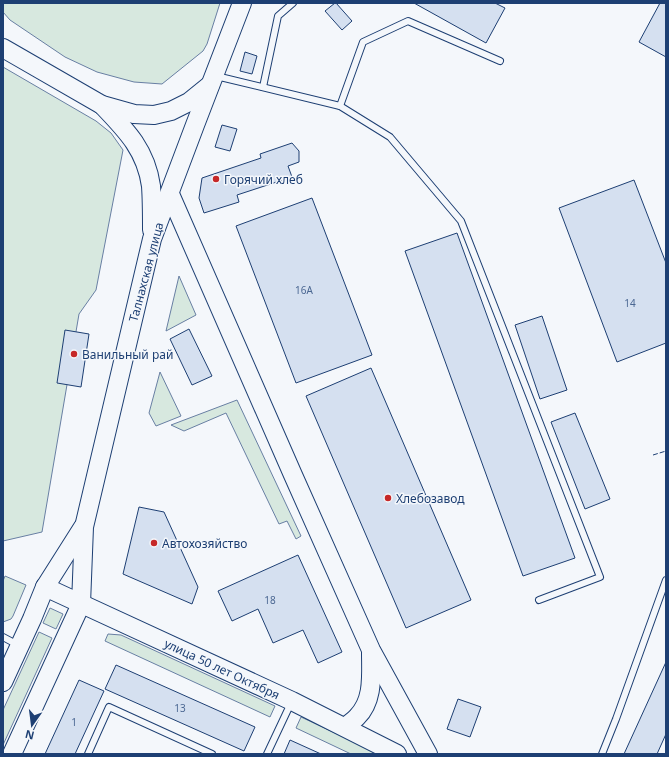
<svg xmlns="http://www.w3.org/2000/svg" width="669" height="757" viewBox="0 0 669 757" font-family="'Noto Sans',sans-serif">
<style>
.green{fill:#d7e8df;stroke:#687fa3}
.building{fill:#d5e0f0;stroke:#1d3f73}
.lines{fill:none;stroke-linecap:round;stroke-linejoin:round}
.lane-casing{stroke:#1d3f73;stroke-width:8}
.secondary-casing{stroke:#1d3f73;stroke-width:20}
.lane{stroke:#f4f7fb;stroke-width:6}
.secondary{stroke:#f4f7fb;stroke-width:18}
.fence{stroke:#1d3f73;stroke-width:1;stroke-dasharray:5 2;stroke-linecap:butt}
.poi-dot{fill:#c62828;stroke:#f4f7fb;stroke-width:1.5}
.labels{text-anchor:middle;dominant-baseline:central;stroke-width:3;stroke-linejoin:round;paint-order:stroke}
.number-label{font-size:10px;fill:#4b6792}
.poi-label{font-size:12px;fill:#1d3f73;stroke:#f4f7fb;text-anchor:start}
.street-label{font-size:12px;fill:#1d3f73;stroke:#f4f7fb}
</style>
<rect width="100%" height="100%" fill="#f4f7fb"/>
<g class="green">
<path d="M3 3H220L207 44 203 51 162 84 134 82 97 72 65 57 10 20 3 12Z"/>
<path d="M3 67 96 121 111 133 123 150 96 290 79 314 42 532 3 541Z"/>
<path d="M179 276 196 315 166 331Z"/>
<path d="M160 372 181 416 156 426 149 413Z"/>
<path d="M237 400 301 536 296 539 287 521 279 524 226 413 184 431 171 425Z"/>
<path d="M5 576 26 585 13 616 11 619 3 622V581Z"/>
<path d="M50 608 63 614 56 629 43 623Z"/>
<path d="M39 632 52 638 3 745V710Z"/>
<path d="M108 634 121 635 275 706 270 717 105 641Z"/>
<path d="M301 717 380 754H351L296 728Z"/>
</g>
<g class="building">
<path d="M335 3H336L352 21 342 30 325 11Z"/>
<path d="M414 3H495L505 8 486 43Z"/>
<path d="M660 3H666V57L639 42Z"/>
<path d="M245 52 257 56 252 74 240 71Z"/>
<path d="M222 125 237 129 230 151 215 147Z"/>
<path d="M292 143 299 151V162L288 166 292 177 237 195 239 202 204 213 199 198 202 178 261 158 260 154Z"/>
<path d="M634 180 666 263V343L617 362 559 208Z"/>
<path d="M312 198 372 355 296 383 236 226Z"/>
<path d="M457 233 575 558 523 576 405 251Z"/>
<path d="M542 316 567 390 540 399 515 325Z"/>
<path d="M189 329 212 376 192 385 170 339Z"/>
<path d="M65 330 89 334 81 387 57 383Z"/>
<path d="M371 368 471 600 406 628 306 396Z"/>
<path d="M575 413 610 499 585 509 551 422Z"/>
<path d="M139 507 164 512 198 587 192 604 123 574Z"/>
<path d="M298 555 342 652 318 663 303 630 273 643 258 609 232 621 218 591Z"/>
<path d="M666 662V734L657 754H624Z"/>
<path d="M116 665 255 727 244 751 105 689Z"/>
<path d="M79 680 104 691 75 754H45Z"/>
<path d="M458 699 481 707 470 737 447 729Z"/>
<path d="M290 740 321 754H284Z"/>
</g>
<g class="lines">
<defs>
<g id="lane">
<path d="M216 76 340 106 390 137 461 221 600 577 539 600"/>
<path d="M263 87 278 16 293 3"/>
<path d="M340 106 363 42 408 21 500 61"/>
<path d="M3 637 18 645"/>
<path d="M88 754 109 707 212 754"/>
<path d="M267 754 291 703"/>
<path d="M602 754 616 719 666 580"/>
</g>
<g id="secondary">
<path d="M3 48 102 105 134 114 154 115 171 111 189 102 210 85"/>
<path d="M102 105C126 130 146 150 151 186 152 200 152 216 152 230"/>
<path d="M170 194 293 475 371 650 428 754"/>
<path d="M45 587 292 701 397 754"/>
<path d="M3 682 32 619 45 587 83 527"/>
<path d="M345 727C349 724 354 720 357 717 374 700 371 675 371 653"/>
<path d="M12 754 81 604 84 527 152 239 195 125 242 3"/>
</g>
</defs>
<use href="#lane" class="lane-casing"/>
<use href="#secondary" class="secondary-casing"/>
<use href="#lane" class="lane"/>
<use href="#secondary" class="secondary"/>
<path class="fence" d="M653 455 666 451"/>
</g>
<g class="poi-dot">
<circle cx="216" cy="179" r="4"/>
<circle cx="74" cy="354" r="4"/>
<circle cx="388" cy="498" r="4"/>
<circle cx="154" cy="543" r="4"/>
</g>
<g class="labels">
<g class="number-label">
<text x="304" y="290">16А</text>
<text x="630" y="303">14</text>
<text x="270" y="600">18</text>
<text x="180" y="708">13</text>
<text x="74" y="722">1</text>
</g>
<g class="poi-label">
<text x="224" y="179">Горячий хлеб</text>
<text x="82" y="354">Ванильный рай</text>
<text x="396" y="498">Хлебозавод</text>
<text x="162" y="543">Автохозяйство</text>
</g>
<g class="street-label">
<text transform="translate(146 272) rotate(-75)">Талнахская улица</text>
<text transform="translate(222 669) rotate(25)">улица 50 лет Октября</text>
</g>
</g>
<rect width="669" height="757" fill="none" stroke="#1d3f73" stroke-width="8"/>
<g transform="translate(32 725) rotate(194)" stroke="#f4f7fb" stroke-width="3" paint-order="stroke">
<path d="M0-3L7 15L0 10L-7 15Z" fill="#1d3f73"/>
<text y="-6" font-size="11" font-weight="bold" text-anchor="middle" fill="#1d3f73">N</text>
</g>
</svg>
